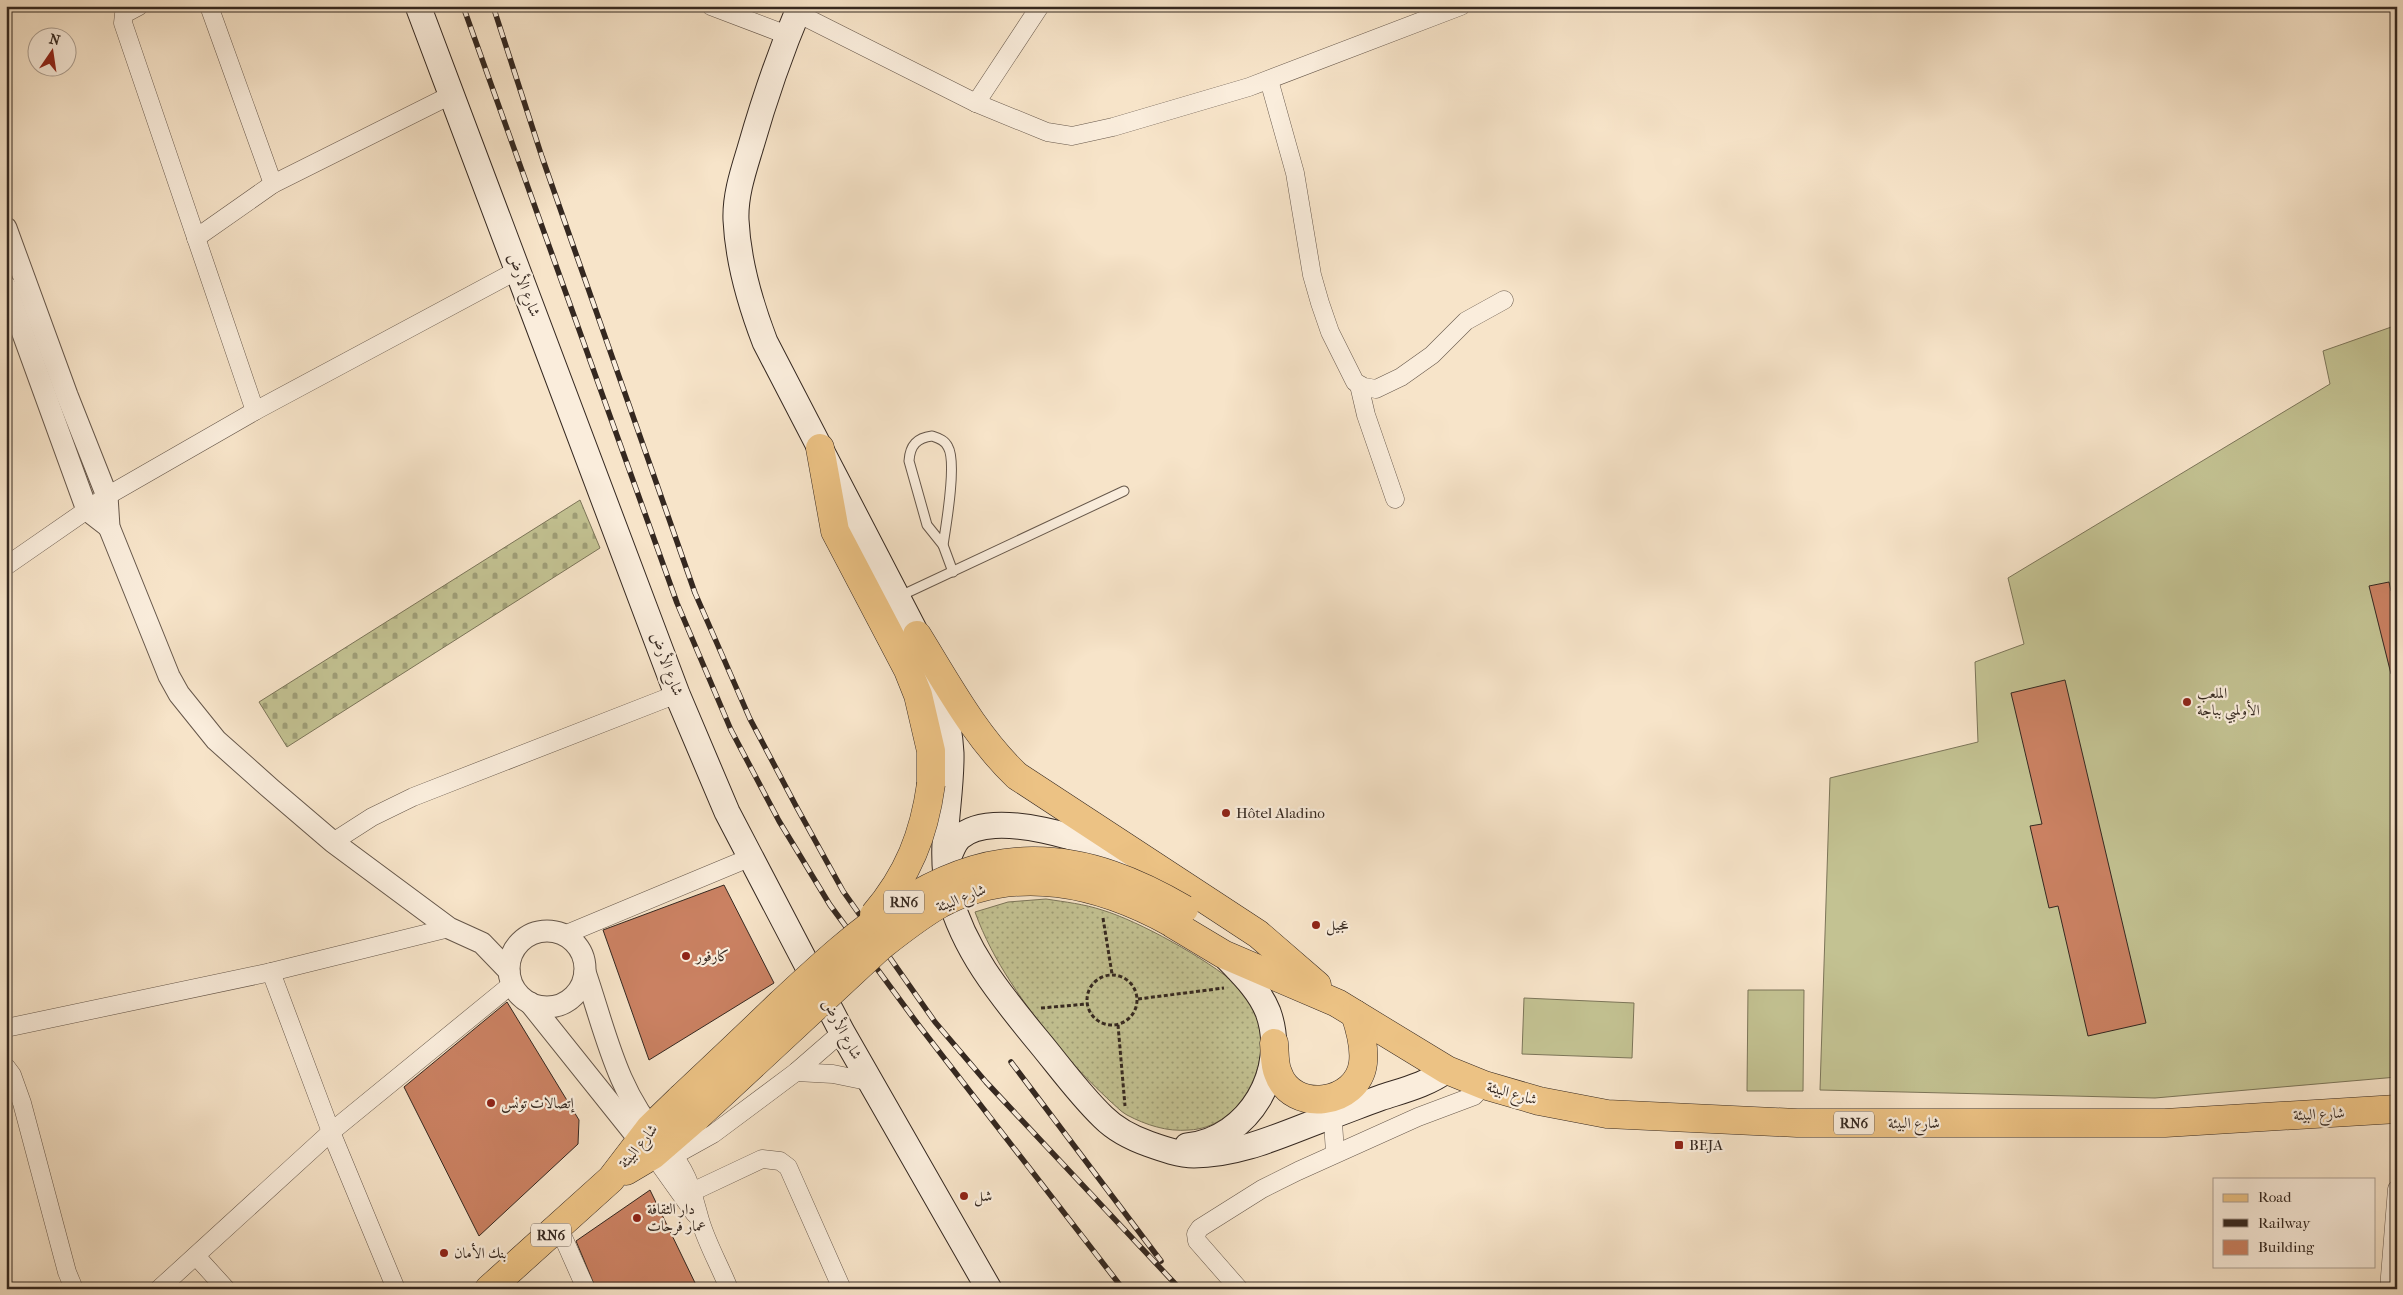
<svg xmlns="http://www.w3.org/2000/svg" width="2403" height="1295" viewBox="0 0 2403 1295" font-family="'IM FELL French Canon',Amiri,serif">
<style>
.grass{fill:url(#grass-dots);stroke:#7c7559}
.cemetery{fill:url(#cemetery-stones);stroke:#7c7559}
.garden{fill:#c3c292;stroke:#7c7559}
.building{fill:#ca8162;stroke:#352820}
.lines{fill:none;stroke-linecap:round;stroke-linejoin:round}
.service-casing{stroke:#66574a;stroke-width:11}
.minor-casing{stroke:#66574a;stroke-width:19}
.tertiary-casing{stroke:#66574a;stroke-width:23}
.secondary-casing{stroke:#352820;stroke-width:27}
.primary-casing{stroke:#352820;stroke-width:29}
.path{stroke:#352820;stroke-width:3;stroke-dasharray:4 2.5;stroke-linecap:butt}
.service{stroke:#faeddc;stroke-width:9}
.minor{stroke:#faeddc;stroke-width:18}
.tertiary{stroke:#faeddc;stroke-width:21}
.secondary{stroke:#faeddc;stroke-width:25}
.primary{stroke:#ecc284;stroke-width:28}
.rail-casing{stroke:#352820;stroke-width:5.5}
.rail{stroke:#faeddc;stroke-width:4;stroke-dasharray:11;stroke-linecap:butt}
.primary-bridge-casing{stroke:#352820;stroke-width:29;stroke-linecap:butt}
.primary-bridge{stroke:#ecc284;stroke-width:28}
.poi-dot{fill:#8f2418;stroke:#faeddc;stroke-width:2}
.labels{text-anchor:middle;dominant-baseline:central;stroke-width:4.5;stroke-linejoin:round;paint-order:stroke}
.shield{fill:#faeddc;stroke:#706358;stroke-width:1}
.shield-label{font-size:14px;font-weight:bold;fill:#352820}
.street-label{font-size:15px;fill:#352820;stroke:#faeddc}
.poi-label{font-size:15px;fill:#352820;stroke:#faeddc;text-anchor:start}
</style>
<defs>
<pattern id="grass-dots" width="8" height="8" patternUnits="userSpaceOnUse" patternTransform="scale(1.25)"><rect width="8" height="8" fill="#c3c292"/><path d="M2 2h.1M6 6h.1" fill="none" stroke="#9f9e77" stroke-width="1.8" stroke-linecap="round"/></pattern>
<pattern id="cemetery-stones" width="16" height="16" patternUnits="userSpaceOnUse" patternTransform="scale(1.25)"><rect width="16" height="16" fill="#c3c292"/><path d="M2 7V4a2 2 0 0 1 4 0v3zM10 15v-3a2 2 0 0 1 4 0v3z" fill="#9f9e77"/></pattern>
</defs>
<rect width="100%" height="100%" fill="#f7e4c9"/>
<filter id="stains"><feTurbulence type="fractalNoise" baseFrequency=".004" numOctaves="4"/><feColorMatrix values="0 0 0 0 .2 0 0 0 0 .09 0 0 0 0 .02 0 0 0 .5 -.17"/></filter>
<radialGradient id="worn" r=".72"><stop offset=".6" stop-color="#630" stop-opacity="0"/><stop offset="1" stop-color="#630" stop-opacity=".3"/></radialGradient>
<path class="grass" d="M1046 899C1065 902 1084 904 1102 910 1139 921 1207 959 1237 985 1247 994 1257 1014 1260 1028 1268 1072 1237 1128 1189 1130 1167 1132 1146 1125 1127 1115 1121 1112 1115 1105 1110 1101 1091 1083 1074 1066 1058 1046 1025 1005 993 962 975 912L1008 902Z"/>
<path class="cemetery" d="M580 500 600 548 287 747 259 702Z"/>
<g class="garden">
<path d="M2397 325V1077L2155 1098 1820 1090 1830 778 1978 742 1975 662 2024 644 2008 578 2330 384 2323 351Z"/>
<path d="M1748 990H1804L1803 1091H1747Z"/>
<path d="M1524 998 1634 1003 1632 1058 1522 1054Z"/>
</g>
<g class="building">
<path d="M2389 582 2391 591 2397 590V674H2391L2369 586Z"/>
<path d="M2065 680 2146 1023 2088 1036 2058 906 2049 908 2030 826 2042 824 2011 693Z"/>
<path d="M724 885 774 983 649 1060 603 930Z"/>
<path d="M507 1002 579 1120 578 1144 479 1236 404 1087Z"/>
<path d="M650 1190 698 1289H596L576 1241Z"/>
</g>
<g class="lines">
<defs>
<g id="service">
<path d="M932 436C938 438 945 440 948 447 957 462 946 526 943 545L927 525 909 461C910 445 917 438 932 436Z"/>
<path d="M943 545 953 572"/>
<path d="M898 597 1124 491"/>
</g>
<g id="minor">
<path d="M139 6 124 14 123 23 255 411"/>
<path d="M209 6 273 184"/>
<path d="M711 6 787 35"/>
<path d="M797 13 976 103 1047 132 1072 136 1113 127 1249 87 1461 6"/>
<path d="M1269 80 1295 173 1312 275 1320 303 1330 332 1355 382 1364 387 1376 389 1401 377 1432 355 1466 321 1504 300"/>
<path d="M976 103 1040 6"/>
<path d="M196 238 273 184 453 94"/>
<path d="M1359 385 1366 415 1395 499"/>
<path d="M6 566 107 496 255 411 518 270"/>
<path d="M333 842 372 817 413 797 677 694"/>
<path d="M564 935 749 858"/>
<path d="M271 972 331 1132 396 1289"/>
<path d="M6 1028 271 972 449 928"/>
<path d="M6 1067 12 1075 22 1103 67 1272 74 1289"/>
<path d="M796 1072 833 1074 872 1082"/>
<path d="M1332 1106 1335 1153"/>
<path d="M667 1147C689 1174 691 1188 700 1220 707 1244 720 1266 729 1289"/>
<path d="M653 1155 695 1214"/>
<path d="M659 1164 713 1134 796 1072 842 1032"/>
<path d="M694 1191 762 1159 780 1161 788 1167 842 1289"/>
<path d="M559 1228 586 1289"/>
<path d="M196 1256 226 1289"/>
<path d="M159 1289 331 1132 512 984"/>
<path d="M1239 1289 1197 1241 1196 1234 1200 1228 1262 1189 1298 1171 1418 1117 1474 1096 1484 1085"/>
<path d="M2389 1289 2397 1189"/>
</g>
<g id="tertiary">
<path d="M6 228 67 395 107 496 109 527 169 676 179 694 216 740 271 789 333 842 449 928 482 943 509 971"/>
<path d="M6 287 87 510 109 527"/>
<circle cx="547" cy="969" r="38"/>
<path d="M585 972C605 1030 617 1093 660 1139"/>
<path d="M530 1003 650 1153"/>
</g>
<g id="secondary">
<path d="M418 6 677 694 727 812 842 1032 989 1289"/>
<path d="M800 6C780 53 764 100 750 149 743 172 735 196 736 220 738 262 750 303 765 342L917 635C933 674 949 711 951 753 952 799 938 848 949 894 964 950 999 993 1035 1037 1057 1063 1078 1093 1103 1117 1116 1130 1132 1138 1149 1144 1163 1149 1180 1155 1194 1155 1241 1155 1285 1133 1329 1117 1346 1111 1363 1104 1380 1098 1404 1090 1426 1085 1447 1070"/>
<path d="M947 862C950 854 953 844 959 838 992 806 1095 842 1131 860"/>
<path d="M1187 1146C1250 1139 1289 1070 1268 1012 1259 989 1240 972 1224 955"/>
</g>
<g id="primary">
<path d="M820 448 835 531 908 670 918 695 931 751V784"/>
<path d="M917 635C948 685 975 736 1017 776L1258 934 1317 985"/>
<path d="M1173 924 1223 954 1337 1003 1447 1070 1484 1085 1539 1101 1607 1114 1797 1123H2165L2397 1109"/>
<path d="M1274 1043C1275 1052 1274 1064 1278 1073 1292 1114 1358 1105 1363 1063 1365 1047 1360 1029 1355 1014"/>
<path d="M626 1171 653 1155 698 1116"/>
<path d="M489 1289 611 1179 650 1128 681 1098"/>
</g>
</defs>
<use href="#service" class="service-casing"/>
<use href="#minor" class="minor-casing"/>
<use href="#tertiary" class="tertiary-casing"/>
<use href="#secondary" class="secondary-casing"/>
<use href="#primary" class="primary-casing"/>
<g class="path">
<path d="M1103 918 1112 974"/>
<circle cx="1112" cy="1000" r="25"/>
<path d="M1138 999 1224 988"/>
<path d="M1041 1008 1087 1004"/>
<path d="M1118 1025 1125 1106"/>
</g>
<use href="#service" class="service"/>
<use href="#minor" class="minor"/>
<use href="#tertiary" class="tertiary"/>
<use href="#secondary" class="secondary"/>
<use href="#primary" class="primary"/>
<defs>
<g id="rail">
<path d="M463 6 677 603 731 730 779 821 830 905 917 1023 1123 1289"/>
<path d="M493 6 542 157 695 593 750 719 796 806 843 891 935 1022 986 1082 1180 1289"/>
<path d="M1011 1062 1161 1261"/>
</g>
</defs>
<use href="#rail" class="rail-casing"/>
<use href="#rail" class="rail"/>
<defs>
<g id="primary-bridge">
<path d="M874 915C908 875 924 835 931 784"/>
<path d="M681 1098C714 1067 747 1036 780 1004 850 939 932 860 1034 861 1088 861 1138 882 1184 909"/>
<path d="M698 1116 881 946C900 931 919 916 940 904 1016 863 1100 883 1172 923"/>
</g>
</defs>
<use href="#primary-bridge" class="primary-bridge-casing"/>
<use href="#primary-bridge" class="primary-bridge"/>
</g>
<g class="poi-dot">
<circle cx="2187" cy="702" r="5"/>
<circle cx="1226" cy="813" r="5"/>
<circle cx="1316" cy="925" r="5"/>
<circle cx="686" cy="956" r="5"/>
<circle cx="491" cy="1103" r="5"/>
<rect x="1674" y="1140" width="10" height="10" rx="2.5"/>
<circle cx="964" cy="1196" r="5"/>
<circle cx="637" cy="1218" r="5"/>
<circle cx="444" cy="1253" r="5"/>
</g>
<g class="labels">
<g class="shield">
<rect x="884" y="890.5" width="40" height="23" rx="4"/>
<rect x="1834" y="1111.5" width="40" height="23" rx="4"/>
<rect x="531" y="1223.5" width="40" height="23" rx="4"/>
</g>
<g class="shield-label">
<text x="904" y="902">RN6</text>
<text x="1854" y="1123">RN6</text>
<text x="551" y="1235">RN6</text>
</g>
<g class="street-label">
<text transform="translate(524 285) rotate(69)">شارع الأرض</text>
<text transform="translate(667 664) rotate(69)">شارع الأرض</text>
<text transform="translate(961 898) rotate(-22)">شارع البيئة</text>
<text transform="translate(842 1029) rotate(61)">شارع الأرض</text>
<text transform="translate(1512 1093) rotate(16)">شارع البيئة</text>
<text transform="translate(2319 1114) rotate(-3)">شارع البيئة</text>
<text x="1914" y="1123">شارع البيئة</text>
<text transform="translate(638 1146) rotate(-51)">شارع البيئة</text>
</g>
<g class="poi-label">
<text x="2197" y="693">الملعب<tspan x="2197" dy="17">الأولمبي بباجة</tspan></text>
<text x="1236" y="813">Hôtel Aladino</text>
<text x="1326" y="925">عجيل</text>
<text x="696" y="956">كارفور</text>
<text x="501" y="1103">إتصالات تونس</text>
<text x="1689" y="1145">BEJA</text>
<text x="974" y="1196">شل</text>
<text x="647" y="1209">دار الثقافة<tspan x="647" dy="17">عمار فرحات</tspan></text>
<text x="454" y="1253">بنك الأمان</text>
</g>
</g>
<rect width="2403" height="1295" fill="none" stroke="#f7e4c9" stroke-width="25"/>
<rect x="8" y="8" width="2388" height="1280" fill="none" stroke="#352820" stroke-width="2.5"/>
<rect x="12" y="12" width="2378" height="1270" fill="none" stroke="#352820"/>
<rect x="2213" y="1178" width="162" height="90" fill="#faeddc" stroke="#ab9e91"/>
<rect x="2223" y="1194" width="25" height="8" fill="#ecc284" stroke="#ab9e91"/>
<text x="2258" y="1202" font-size="15" fill="#352820">Road</text>
<rect x="2223" y="1219" width="25" height="8" fill="#352820" stroke="#ab9e91"/>
<text x="2258" y="1228" font-size="15" fill="#352820">Railway</text>
<rect x="2223" y="1240" width="25" height="15" fill="#ca8162" stroke="#ab9e91"/>
<text x="2258" y="1252" font-size="15" fill="#352820">Building</text>
<g transform="translate(52 52) rotate(13)"><circle r="24" fill="#faeddc" stroke="#ab9e91"/>
<path d="M0-4L9 19L0 12L-9 19Z" fill="#8f2418"/>
<text y="-8" font-size="14" font-weight="bold" text-anchor="middle" fill="#352820">N</text>
</g>
<rect width="100%" height="100%" filter="url(#stains)"/>
<rect width="100%" height="100%" fill="url(#worn)"/>
</svg>
